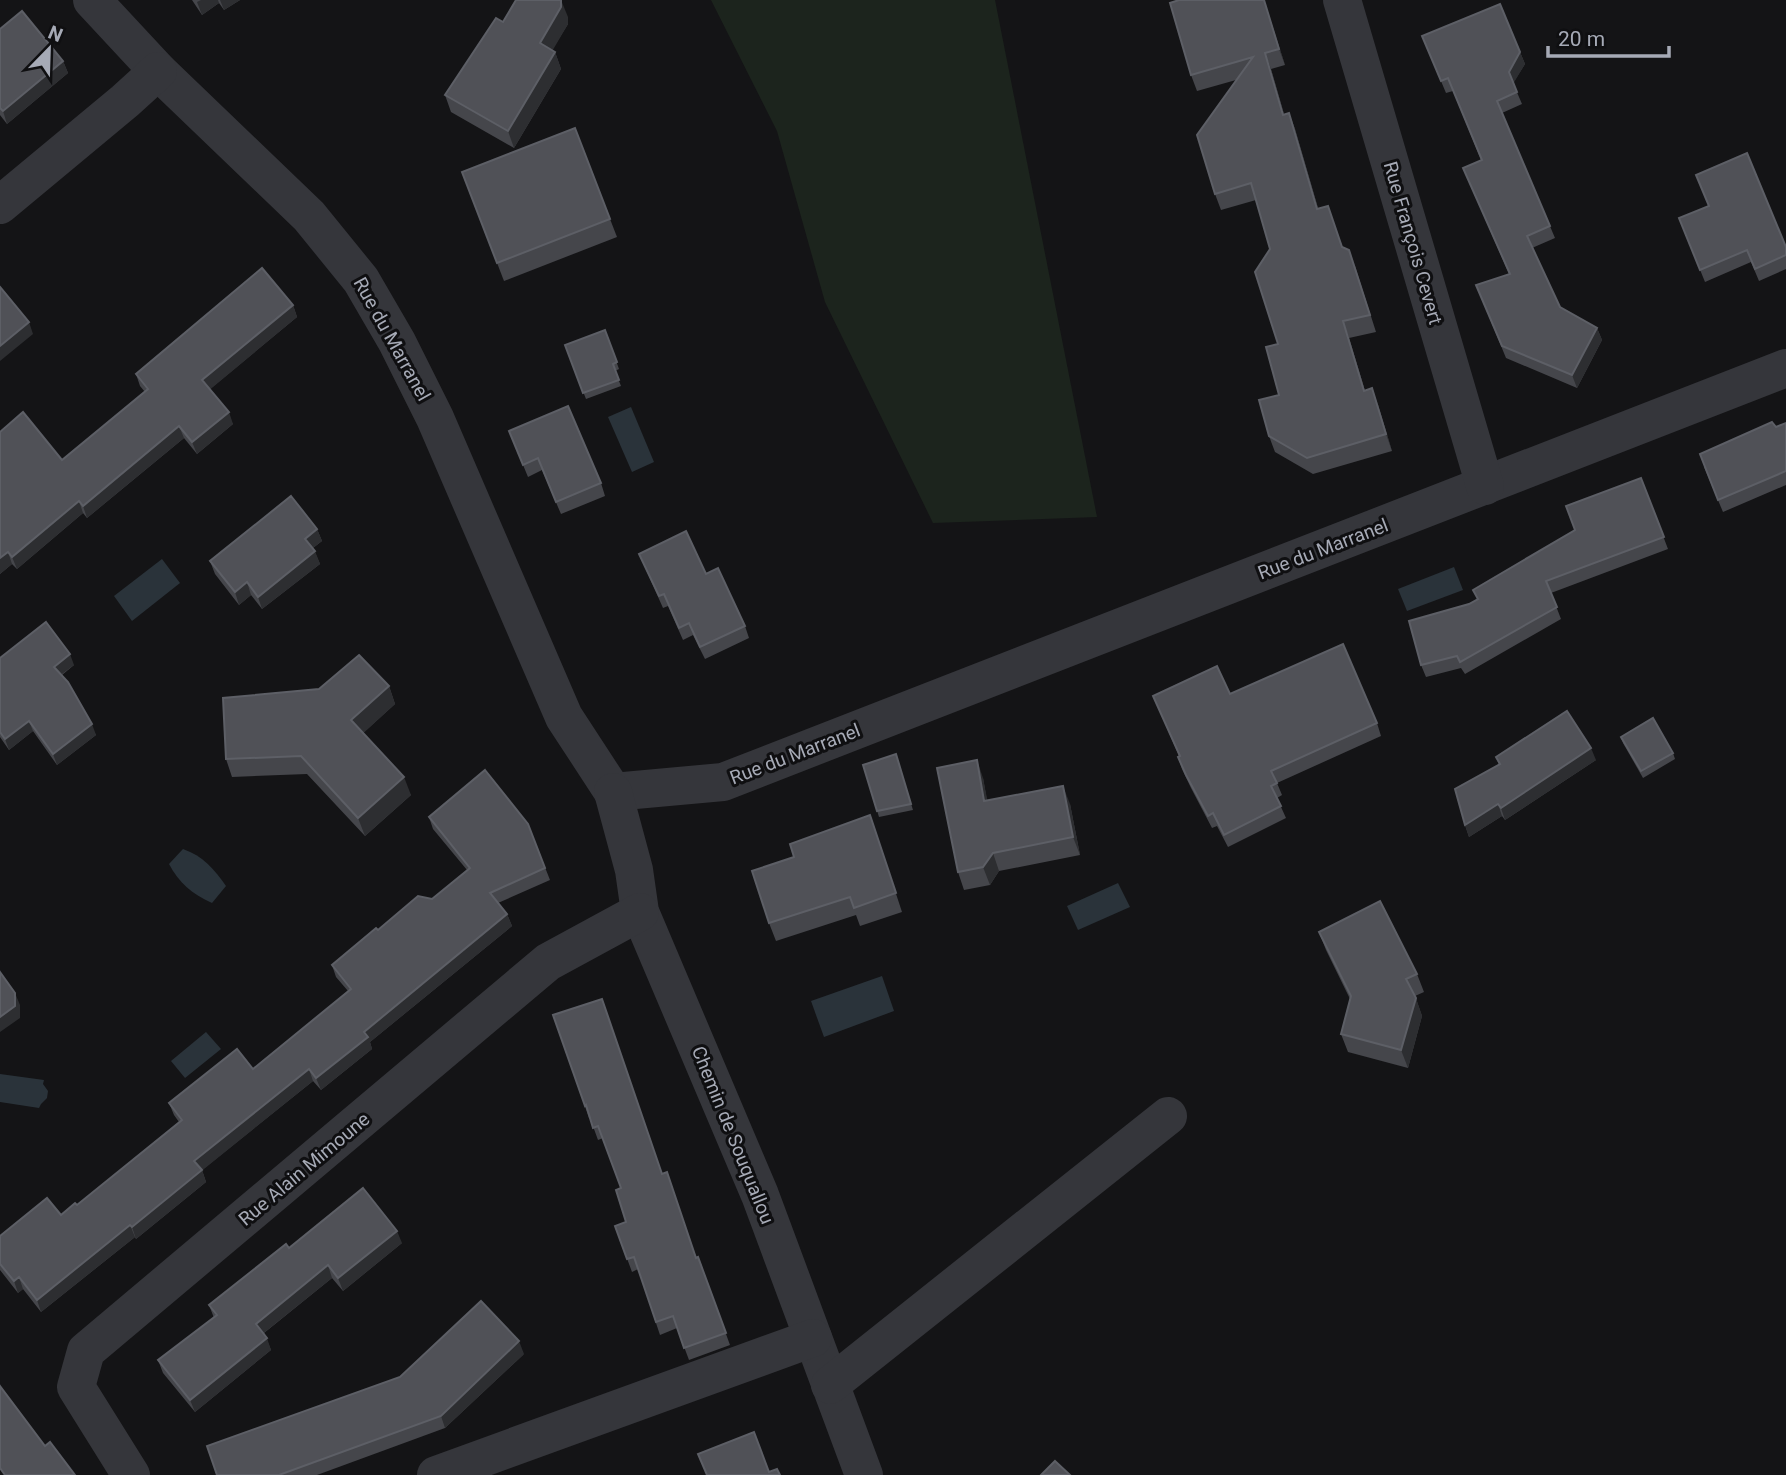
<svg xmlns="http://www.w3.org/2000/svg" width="1786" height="1475" viewBox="0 0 1786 1475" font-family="Roboto,sans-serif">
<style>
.green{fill:#1c241d}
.water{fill:#2a333a}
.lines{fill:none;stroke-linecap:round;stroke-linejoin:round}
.minor{stroke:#35363b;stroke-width:38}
.wall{fill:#45464b}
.shaded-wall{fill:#2d2e31}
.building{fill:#505157;stroke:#5d5f66;stroke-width:2}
.labels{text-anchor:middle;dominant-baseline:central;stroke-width:6;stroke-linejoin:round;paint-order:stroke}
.street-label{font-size:19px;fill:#a6aab6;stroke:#0f0f11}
</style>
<rect width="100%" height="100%" fill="#141416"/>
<path class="green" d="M711 0H995L1097 517 933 523 825 302 777 131Z"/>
<g class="water">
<path d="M631 407 654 462 632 472 608 417Z"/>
<path d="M162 559 180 583 132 621 114 596Z"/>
<path d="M1454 567 1463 590 1407 611 1398 589Z"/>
<path d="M183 849C203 856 214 869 226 886L212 903C192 894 179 883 169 864Z"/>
<path d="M1118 883 1130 907 1078 930 1067 906Z"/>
<path d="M882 976 894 1011 824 1037 811 1001Z"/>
<path d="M206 1032 221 1049 185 1078 171 1061Z"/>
<path d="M0 1074 44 1080 43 1084 48 1091 47 1098 41 1104 39 1108 0 1102Z"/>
</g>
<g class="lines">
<g class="minor">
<path d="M92 0 158 71 309 216 361 280 397 342 435 418 564 717 613 792 723 782 1786 368"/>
<path d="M1342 0 1485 486"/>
<path d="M0 205 125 101 158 71"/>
<path d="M613 792 634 870 640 912 760 1195 864 1475"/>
<path d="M830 1385 1168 1116"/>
<path d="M131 1475 76 1387 86 1351 548 962 640 912"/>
<path d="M436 1475 813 1338"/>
</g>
</g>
<g class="wall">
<path d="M192 0H240L224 10 219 3 202 15Z"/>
<path d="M1179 0H1264L1285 65 1271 69 1284 114 1289 113 1295 129 1318 208 1355 266 1376 332 1349 338 1365 391 1378 405 1392 451 1313 474 1275 452 1269 436 1279 395 1278 344 1270 249 1256 200 1221 210 1215 194 1236 80 1197 91 1191 75Z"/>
<path d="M568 17V24L552 50 555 52 561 69 514 148 451 112 445 95 503 22Z"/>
<path d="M0 29 63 61 68 73 7 124 0 115Z"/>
<path d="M1422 36 1520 52 1525 64 1513 83 1522 104 1502 113 1555 238 1532 248 1560 307 1597 328 1602 340 1577 388 1506 358 1476 285 1509 274 1463 168 1481 160 1453 91 1446 93Z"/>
<path d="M469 190 610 219 617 237 504 281Z"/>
<path d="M1679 218 1786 247V269L1759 281 1751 262 1705 282Z"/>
<path d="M293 305 297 317 210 389 233 424 197 454 184 438 87 518 83 513 17 569 12 564 0 574V432L62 460 145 392 140 386 136 374Z"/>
<path d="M605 330 619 369 615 371 621 386 586 399 565 345Z"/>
<path d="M1786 423V485L1723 512 1704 467Z"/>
<path d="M509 431 601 483 605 496 561 514 542 470 528 477Z"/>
<path d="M1641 478 1668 549 1551 593 1561 619 1465 674 1461 668 1426 677 1421 665 1469 604 1477 599 1473 590 1575 530Z"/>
<path d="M317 529 322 541 313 548 320 564 262 609 251 595 239 605 215 574 210 561Z"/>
<path d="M639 554 706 574 745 626 749 638 705 659 693 635 683 640 668 606 663 608Z"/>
<path d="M0 658 74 665 62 675 96 735 57 765 33 731 9 750 0 737Z"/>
<path d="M389 686 395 704 363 733 411 795 365 836 307 774 232 777 226 759Z"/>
<path d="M1230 694 1377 723 1381 736 1277 783 1282 795 1277 798 1286 818 1228 847 1217 826 1212 828 1191 788 1182 769 1178 757 1179 756 1153 696Z"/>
<path d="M1621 737 1673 753 1675 759 1643 778 1623 743Z"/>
<path d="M896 754 913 810 879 817 863 765Z"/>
<path d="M1496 757 1596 760 1505 820 1502 816 1469 837 1465 825 1499 765Z"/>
<path d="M983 778 987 801 1070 804 1080 855 999 871 990 885 964 890 958 872Z"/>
<path d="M429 817 528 824 550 880 498 903 507 914 512 926 370 1042 372 1049 321 1090 313 1081 202 1170 206 1182 136 1239 135 1237 41 1312 23 1289 18 1293 0 1270V1236L61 1215 77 1205 179 1122 174 1115 169 1103 253 1069 348 991 336 977 332 965 378 930 432 899 467 870 433 829Z"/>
<path d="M876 833 902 912 860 926 856 915 776 941 769 923Z"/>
<path d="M1319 932 1417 974 1424 992 1415 996 1422 1016 1408 1068 1348 1052 1341 1034 1350 999 1326 950Z"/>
<path d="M553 1015 662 1174 696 1258 698 1257 730 1345 689 1360 677 1328 660 1335 638 1269 632 1272 615 1226 626 1222 621 1188 603 1138 598 1140 590 1118H589Z"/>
<path d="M402 1243 343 1291 332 1278 264 1333 271 1350 195 1412 163 1373 158 1360 214 1318 209 1305 289 1248Z"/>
<path d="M524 1354 445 1428 317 1475H217Z"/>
</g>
<g class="shaded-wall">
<path d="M201 0H218L219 3 202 15 197 2Z"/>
<path d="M220 0H240L224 10Z"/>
<path d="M561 0 568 17V24L547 60 540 43Z"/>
<path d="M1264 0 1285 65 1279 49Z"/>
<path d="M555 52 561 69 514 148 508 131Z"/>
<path d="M1520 52 1525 64 1513 84 1509 72Z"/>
<path d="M1265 53 1271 69 1289 131 1283 115Z"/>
<path d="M63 61 68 73 7 124 3 111Z"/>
<path d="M1289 113 1295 129 1323 225 1317 209Z"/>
<path d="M293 305 297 317 207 392 202 380Z"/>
<path d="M1343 321 1349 338 1370 407 1364 391Z"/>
<path d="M29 322 33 334 0 361V346Z"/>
<path d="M1597 328 1602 340 1577 388 1572 375Z"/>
<path d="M1372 388 1378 405 1392 451 1386 434Z"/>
<path d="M229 412 233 424 197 454 192 442Z"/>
<path d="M179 426 184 438 87 518 83 506Z"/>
<path d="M79 501 83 513 17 569 12 557Z"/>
<path d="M317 529 322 541 309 551 305 539Z"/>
<path d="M315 551 320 564 262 609 258 597Z"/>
<path d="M8 552 12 564 0 574V558Z"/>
<path d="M247 582 251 595 239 605 235 592Z"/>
<path d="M70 654 74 665 58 677 54 667Z"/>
<path d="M389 686 395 704 358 738 351 720Z"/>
<path d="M29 721 33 731 9 750 5 739Z"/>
<path d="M92 724 96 735 57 765 53 754Z"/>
<path d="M1591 748 1596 760 1505 820 1501 808Z"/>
<path d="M977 760 983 778 991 819 984 801Z"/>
<path d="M404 777 411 795 365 836 358 818Z"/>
<path d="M1063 786 1070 804 1080 855 1073 837Z"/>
<path d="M1498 804 1502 816 1469 837 1465 825Z"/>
<path d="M993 853 999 871 990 885 983 867Z"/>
<path d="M507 914 512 926 370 1042 372 1049 321 1090 316 1078 364 1032Z"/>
<path d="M15 993 20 1005V1018L0 1032V1017Z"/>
<path d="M1416 998 1422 1016 1408 1068 1401 1050Z"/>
<path d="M309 1069 313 1081 199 1173 194 1161Z"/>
<path d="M202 1170 206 1182 136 1239 132 1227Z"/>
<path d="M130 1225 135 1237 41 1312 37 1300Z"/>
<path d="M397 1231 402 1243 343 1291 338 1278Z"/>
<path d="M328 1265 332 1278 260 1336 256 1324Z"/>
<path d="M19 1277 23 1289 18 1293 14 1281Z"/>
<path d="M267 1338 271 1350 195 1412 190 1400Z"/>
<path d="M519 1341 524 1354 445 1428 441 1416Z"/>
</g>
<g class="building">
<path d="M516 0H561V7L540 43 555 52 508 131 445 95 496 18 503 22Z"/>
<path d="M1179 0H1264L1279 49 1265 53 1283 115 1289 113 1317 209 1328 206 1342 247 1349 250 1370 315 1343 321 1364 391 1372 388 1386 434 1307 458 1269 436 1259 400 1279 395 1266 347 1278 344 1255 272 1270 249 1251 183 1215 194 1197 135 1253 57 1191 75 1170 3Z"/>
<path d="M1500 4 1520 52 1509 72 1517 92 1497 101 1550 226 1527 236 1560 307 1597 328 1572 375 1502 346 1476 285 1510 274 1463 168 1482 160 1448 78 1441 81 1422 36Z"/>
<path d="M22 11 63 61 3 111 0 108V29Z"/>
<path d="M575 128 610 219 497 263 462 172Z"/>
<path d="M1747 153 1786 247V255L1755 269 1747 250 1700 270 1679 218 1709 206 1696 175Z"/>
<path d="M262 268 293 305 202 380 229 412 192 442 179 426 83 506 79 501 12 557 8 552 0 558V432L23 412 62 460 148 389 136 374Z"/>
<path d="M0 287 29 322 0 346Z"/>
<path d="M605 330 617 362 613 364 619 380 583 393 565 345Z"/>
<path d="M568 406 601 483 556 502 538 458 523 465 509 431Z"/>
<path d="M1772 422 1776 427 1786 423V471L1718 500 1700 454Z"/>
<path d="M1641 478 1664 537 1546 581 1557 607 1460 662 1457 656 1421 665 1409 621 1469 604 1478 599 1473 590 1575 530 1566 506Z"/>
<path d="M291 496 317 529 305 539 315 551 258 597 247 582 235 592 210 561Z"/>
<path d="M686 531 706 574 718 568 745 626 700 647 689 623 679 628 664 594 659 596 639 554Z"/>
<path d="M46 622 70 654 54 667 68 682 92 724 53 754 29 721 5 739 0 732V658Z"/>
<path d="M1343 644 1377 723 1271 771 1277 783 1271 786 1281 806 1224 835 1213 813 1208 816 1186 775 1178 757 1180 756 1153 696 1217 666 1230 694Z"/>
<path d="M359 655 389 686 351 720 404 777 358 818 301 756 226 759 223 698 319 689Z"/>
<path d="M1567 711 1591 748 1501 808 1498 804 1465 825 1455 789 1500 764 1496 757Z"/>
<path d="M1653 718 1673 753 1641 771 1621 737Z"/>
<path d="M896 754 911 804 877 811 863 765Z"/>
<path d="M977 760 984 801 1063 786 1073 837 993 853 983 867 958 872 937 768Z"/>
<path d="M485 770 528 824 545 868 490 893 507 914 364 1032 368 1037 316 1078 309 1069 194 1161 202 1170 132 1227 130 1225 37 1300 19 1277 14 1281 0 1264V1236L47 1198 61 1215 75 1203 77 1205 182 1120 169 1103 237 1049 253 1069 351 989 332 965 376 928 378 930 418 896 432 899 470 868 429 817Z"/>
<path d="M870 815 896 893 854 908 850 897 769 923 752 871 794 857 790 844Z"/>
<path d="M1380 901 1417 974 1406 979 1416 998 1401 1050 1341 1034 1351 996 1319 932Z"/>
<path d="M0 972 15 993V1006L0 1017Z"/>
<path d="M602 999 662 1174 667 1172 696 1258 698 1257 726 1333 684 1348 673 1316 656 1322 634 1257 627 1259 615 1226 626 1222 616 1190 621 1188 598 1126 593 1128 586 1105 585 1106 553 1015Z"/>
<path d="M363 1188 397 1231 338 1278 328 1265 256 1324 267 1338 190 1400 158 1360 217 1315 209 1305 286 1244 289 1248Z"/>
<path d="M481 1301 519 1341 441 1416 279 1475H217L207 1446 400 1377Z"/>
<path d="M0 1386 45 1446 50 1442 75 1475H5L0 1468Z"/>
<path d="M754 1432 769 1472 777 1469 780 1475H707L698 1454Z"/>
<path d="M1055 1461 1070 1475H1041Z"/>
</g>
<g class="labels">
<g class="street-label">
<text transform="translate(1413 243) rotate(74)">Rue François Cevert</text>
<text transform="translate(392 339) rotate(61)">Rue du Marranel</text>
<text transform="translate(1323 549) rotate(-21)">Rue du Marranel</text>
<text transform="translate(795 754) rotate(-21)">Rue du Marranel</text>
<text transform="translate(733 1135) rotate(68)">Chemin de Souquallou</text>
<text transform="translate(304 1169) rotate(-40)">Rue Alain Mimoune</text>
</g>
</g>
<g transform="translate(49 49) rotate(23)" stroke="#0f0f11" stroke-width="5" paint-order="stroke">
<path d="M0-5L12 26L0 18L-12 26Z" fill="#a6aab6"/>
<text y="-10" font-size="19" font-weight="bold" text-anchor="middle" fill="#a6aab6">N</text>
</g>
<path d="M1548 46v10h121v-10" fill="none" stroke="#a6aab6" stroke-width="3.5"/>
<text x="1558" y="46" font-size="21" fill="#a6aab6" stroke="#0f0f11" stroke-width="5" paint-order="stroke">20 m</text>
</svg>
